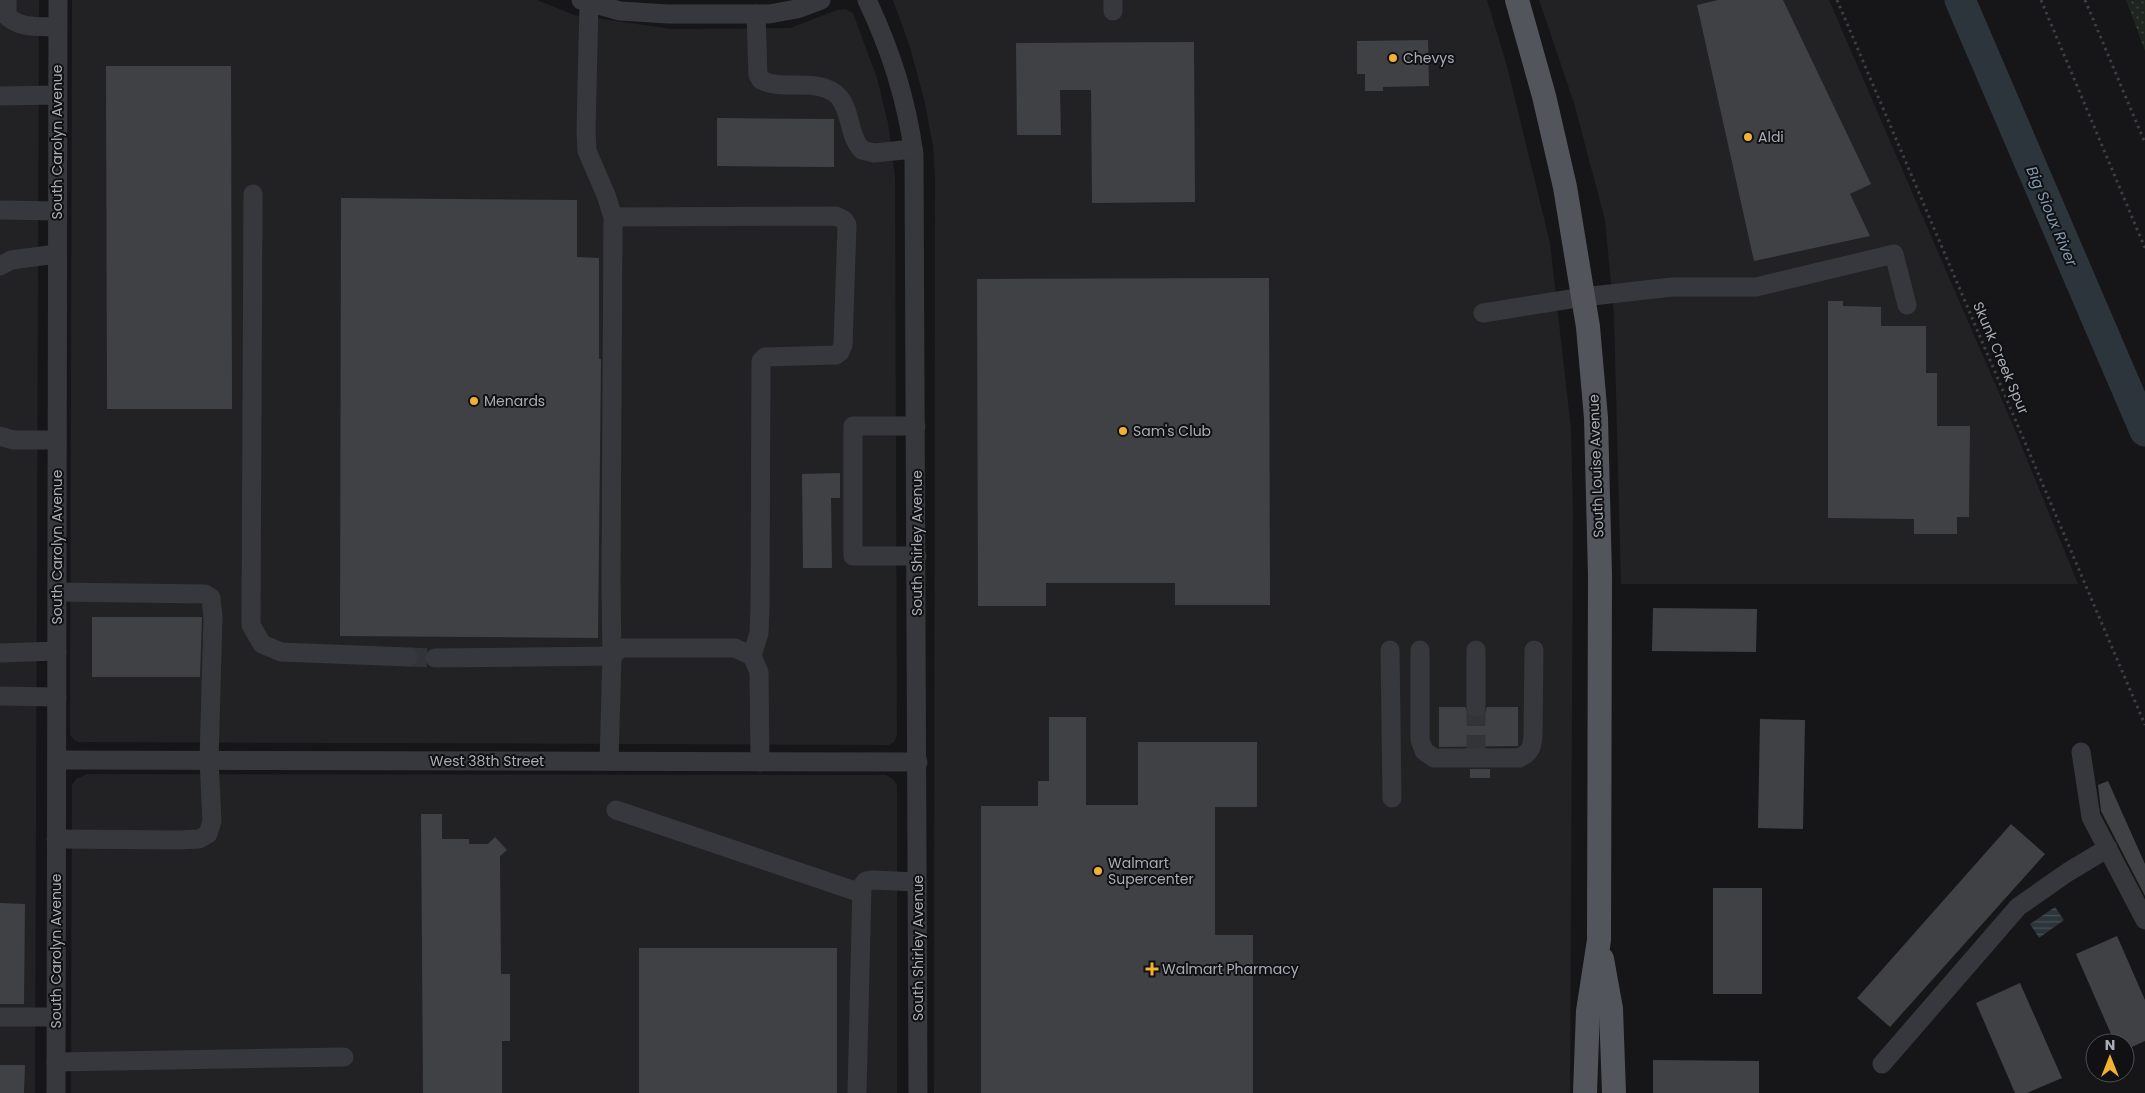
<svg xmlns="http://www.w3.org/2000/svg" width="2145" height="1093" viewBox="0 0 2145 1093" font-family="Poppins,sans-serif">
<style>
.built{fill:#222225}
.grass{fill:url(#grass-dots)}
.water{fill:url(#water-rules)}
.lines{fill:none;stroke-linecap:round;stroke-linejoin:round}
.river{stroke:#2c353c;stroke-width:31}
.building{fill:#404145}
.minor-tunnel{stroke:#333438;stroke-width:19;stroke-dasharray:19 9;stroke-linecap:butt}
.path{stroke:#3d3f44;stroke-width:3;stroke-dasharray:2.5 4;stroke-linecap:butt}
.minor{stroke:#37383d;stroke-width:19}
.major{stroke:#53555c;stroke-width:24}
.poi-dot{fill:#f2b134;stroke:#111113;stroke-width:2}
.labels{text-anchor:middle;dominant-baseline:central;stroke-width:4;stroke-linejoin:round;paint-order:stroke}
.poi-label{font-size:14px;fill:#a8adb8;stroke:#111113;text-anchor:start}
.street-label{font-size:14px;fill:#a8adb8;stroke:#111113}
.water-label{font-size:15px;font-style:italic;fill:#7f9bb3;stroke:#111113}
</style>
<defs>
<pattern id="grass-dots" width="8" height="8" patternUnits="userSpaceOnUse" patternTransform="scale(1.25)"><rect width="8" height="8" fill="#1e261f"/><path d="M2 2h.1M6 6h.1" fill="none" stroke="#3c433d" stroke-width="1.8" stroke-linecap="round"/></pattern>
<pattern id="water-rules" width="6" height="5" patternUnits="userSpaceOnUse" patternTransform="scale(1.25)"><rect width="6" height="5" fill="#2c353c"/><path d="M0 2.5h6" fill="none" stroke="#485056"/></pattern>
</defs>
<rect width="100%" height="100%" fill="#161618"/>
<g class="built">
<path d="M0 0H39L35 1093H0Z"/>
<path d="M72 0H537L574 15 672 29 790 28 837 10 845 9 853 13 877 78 888 123 895 176 897 736 894 742 889 745 79 742 74 740 70 735Z"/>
<path d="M893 0H1487L1507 66 1550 243 1571 429 1573 514 1570 1093H934L935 176 933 146 924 99 909 44Z"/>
<path d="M1539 0H1829L2015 430 2078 584H1621L1614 315 1605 220 1574 103Z"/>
<path d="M87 774 886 775 893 779 897 785V1093H71L72 785 76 779Z"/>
</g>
<path class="grass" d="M2126 0H2145V51Z"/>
<path class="water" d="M2055 907 2064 920 2039 938 2030 924Z"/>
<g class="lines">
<path class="river" d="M1960 0 2145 431"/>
</g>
<g class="building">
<path d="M1718 0H1783L1871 184 1850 194 1870 236 1754 261 1697 5Z"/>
<path d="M1428 40 1429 86 1383 87V91H1365V74H1357V41Z"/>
<path d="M1194 42 1195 202 1092 203 1091 90H1060L1061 135H1017L1016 43Z"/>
<path d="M106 66H231L232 409H107Z"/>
<path d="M717 118 834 119V167L717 166Z"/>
<path d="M341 198 577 200V257L599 258V359H601L598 638 340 636Z"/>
<path d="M1269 278 1270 605H1175V583H1046V606H978L977 279Z"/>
<path d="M1828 301H1843V306L1881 307V326H1926V373H1937V426H1970L1969 517H1957V534H1914V519L1828 518Z"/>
<path d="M840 473V498H831L832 568H803L802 474Z"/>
<path d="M1653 608 1757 609 1756 652 1652 651Z"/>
<path d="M92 617H202L200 677H92Z"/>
<path d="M1439 707H1465L1470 716 1476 718 1485 713 1487 707H1518V746L1439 747Z"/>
<path d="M1049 717H1086V805H1138V742H1257V807H1215V935H1253V1093H981V806H1038V781H1049Z"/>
<path d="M1760 719 1805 720 1803 829 1758 828Z"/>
<rect x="1470" y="769" width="20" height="9"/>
<path d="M2108 781 2145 864V896L2101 811 2098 785Z"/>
<path d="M421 814H442V839H469V844H488L495 837 507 850 500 856 501 974H510V1041H502V1093H423Z"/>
<path d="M2011 824 2045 854 1890 1027 1857 998Z"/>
<rect x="1713" y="888" width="49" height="106"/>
<path d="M0 903 25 904 24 1004H0Z"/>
<path d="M2117 936 2145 1000V1041L2125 1050V1043H2115L2076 954Z"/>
<rect x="639" y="948" width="198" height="145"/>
<path d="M2020 983 2062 1078 2027 1093H2015L1976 1003Z"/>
<path d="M1653 1060 1759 1061V1093H1653Z"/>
<path d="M0 1065H25L24 1093H0Z"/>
</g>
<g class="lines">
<g class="minor-tunnel">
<path d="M408 657 435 658"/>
<path d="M1476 707V749"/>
</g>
<g class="path">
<path d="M1837 0 2145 725"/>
<path d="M2041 0 2145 248"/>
<path d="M2085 0 2145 143"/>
</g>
<g class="minor">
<path d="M7 0V16C20 29 40 26 57 27"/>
<path d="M581 0 620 11 668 14H769L797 9 821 0"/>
<path d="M867 0C891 51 906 98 914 154L918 1093"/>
<path d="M1113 11V0"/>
<path d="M756 14 758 75 761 80C785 92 820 76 839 97 852 113 848 135 862 150L874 153 913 149"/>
<path d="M0 96 57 95"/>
<path d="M253 194 251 625 262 644 281 652 408 657"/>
<path d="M0 210 57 211"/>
<path d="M613 217 836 216 844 220 847 225 843 345 840 352 836 355 765 357 761 361 760 609 759 633 752 656"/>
<path d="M0 266 11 260 57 254"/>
<path d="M1483 313 1583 297 1672 287H1756L1894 254 1907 305"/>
<path d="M916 426H853V556H917"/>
<path d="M0 436 13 440H57"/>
<path d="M1390 650 1392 798"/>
<path d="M1420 650V740L1424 751 1434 758H1519C1530 753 1532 748 1533 736L1534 650"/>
<path d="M1476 650V707"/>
<path d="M0 653 57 651"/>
<path d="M435 658 612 656 611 584 613 217 606 195 587 151 586 131 589 2"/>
<path d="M0 696 57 697"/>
<path d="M2081 752 2091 817 2145 920"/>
<path d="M57 760 918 762"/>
<path d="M609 761 612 656 621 648H735L752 656 759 672 760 762"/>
<path d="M616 810 861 893"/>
<path d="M56 839 179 840 199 839 208 834 212 821 209 760 213 617 211 598 205 594 57 592"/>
<path d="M0 1017H56"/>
<path d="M56 1062 344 1057"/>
<path d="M1882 1064 2018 907 2068 872 2108 848"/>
<path d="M56 1093 58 0"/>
<path d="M857 1093 862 886 866 881 873 880 917 882"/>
</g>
<g class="major">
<path d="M1517 0 1544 96 1565 187 1588 327 1596 418 1600 575 1599 940 1588 1011 1585 1093"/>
<path d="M1602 959 1611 1009 1614 1093"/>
</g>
</g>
<g class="poi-dot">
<circle cx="1393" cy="58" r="5"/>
<circle cx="1748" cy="137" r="5"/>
<circle cx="474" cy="401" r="5"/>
<circle cx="1123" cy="431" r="5"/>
<circle cx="1098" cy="871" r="5"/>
<path d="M1149.5 961.5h5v5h5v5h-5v5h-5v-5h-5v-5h5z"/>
</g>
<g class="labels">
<g class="poi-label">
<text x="1403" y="58">Chevys</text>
<text x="1758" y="137">Aldi</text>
<text x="484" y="401">Menards</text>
<text x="1133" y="431">Sam's Club</text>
<text x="1108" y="863">Walmart<tspan x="1108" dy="16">Supercenter</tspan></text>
<text x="1162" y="969">Walmart Pharmacy</text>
</g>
<g class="street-label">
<text transform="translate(57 142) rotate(-90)">South Carolyn Avenue</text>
<text transform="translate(2001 358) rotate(67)">Skunk Creek Spur</text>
<text transform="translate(1596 466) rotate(-92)">South Louise Avenue</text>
<text transform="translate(917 543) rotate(-90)">South Shirley Avenue</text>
<text transform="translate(57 547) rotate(-90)">South Carolyn Avenue</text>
<text x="487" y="761">West 38th Street</text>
<text transform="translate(918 948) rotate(-90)">South Shirley Avenue</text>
<text transform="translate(56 951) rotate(-90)">South Carolyn Avenue</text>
</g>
<g class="water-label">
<text transform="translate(2052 216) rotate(67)">Big Sioux River</text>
</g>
</g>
<g transform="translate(2110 1058)"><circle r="24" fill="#111113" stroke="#4d4f55"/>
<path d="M0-4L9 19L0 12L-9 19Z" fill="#f2b134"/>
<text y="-8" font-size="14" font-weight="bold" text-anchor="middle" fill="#a8adb8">N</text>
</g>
</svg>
